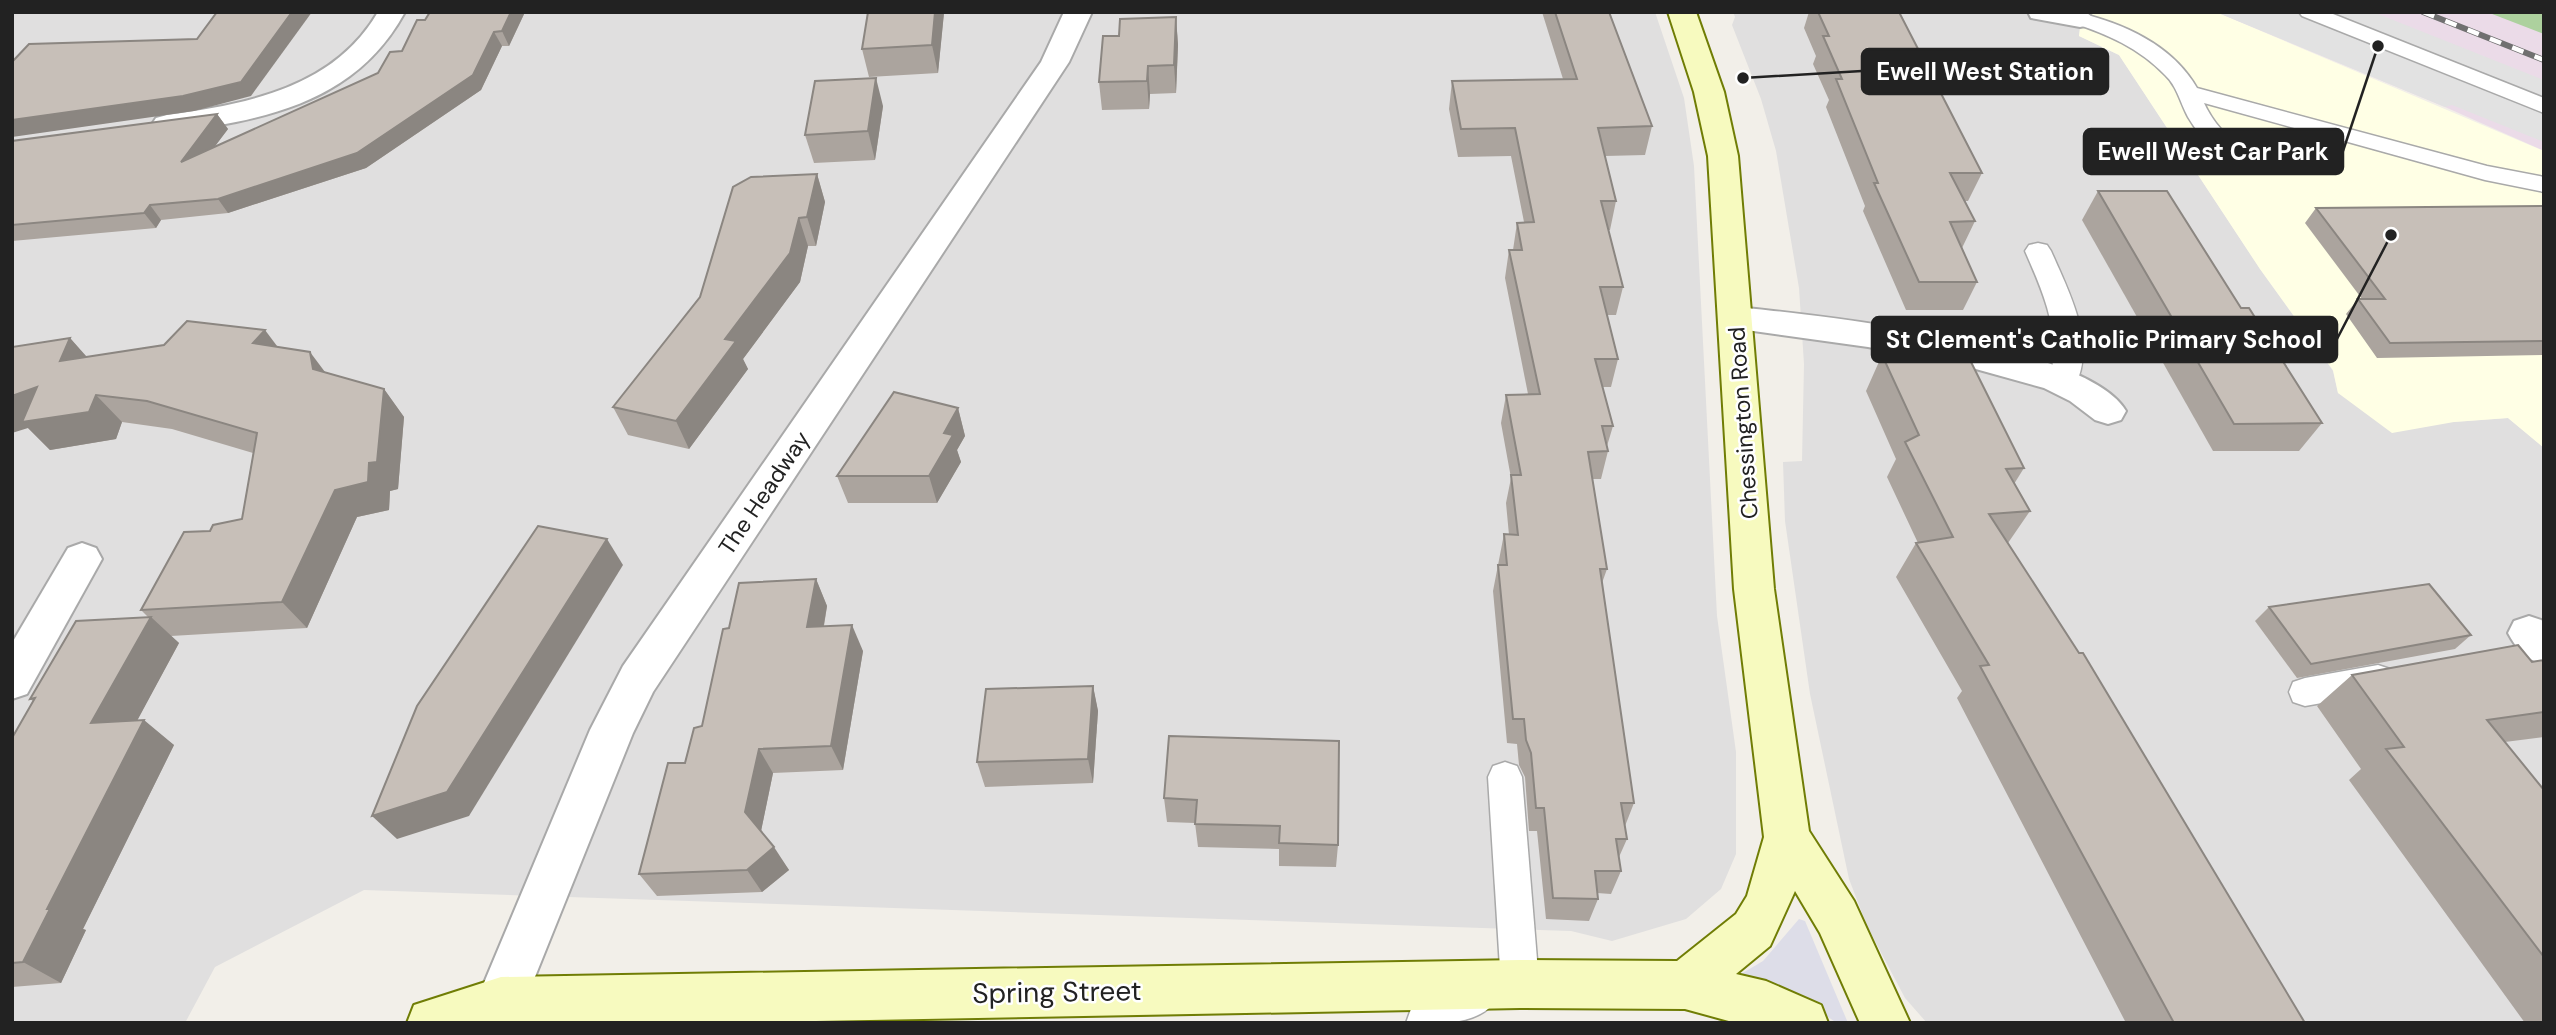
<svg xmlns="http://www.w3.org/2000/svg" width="2556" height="1035" viewBox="0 0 2556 1035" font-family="'DM Sans',sans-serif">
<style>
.residential{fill:#e0dfdf}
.industrial{fill:#ebdbe8}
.education{fill:#ffffe5}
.forest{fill:#add19e}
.parking{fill:#e2e2e2}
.plaza{fill:#dddde8}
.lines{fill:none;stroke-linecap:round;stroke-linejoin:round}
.lane-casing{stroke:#a9a9a9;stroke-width:3}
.street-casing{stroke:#a9a9a9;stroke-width:4}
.secondary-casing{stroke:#707d05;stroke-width:4}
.lane{fill:#fff;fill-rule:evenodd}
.street{fill:#fff;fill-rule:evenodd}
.secondary{fill:#f7fabf;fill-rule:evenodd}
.rail-casing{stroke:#707070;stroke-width:6}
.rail{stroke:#fff;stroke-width:4.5;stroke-dasharray:12;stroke-linecap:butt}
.wall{fill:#aba49e}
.shaded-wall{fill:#8b8681}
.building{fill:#c7bfb8;stroke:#8b8681;stroke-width:2}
.labels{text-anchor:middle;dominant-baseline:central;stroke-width:5;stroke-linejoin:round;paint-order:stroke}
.street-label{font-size:23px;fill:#222;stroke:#fff}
.near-street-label{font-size:28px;fill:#222;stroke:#fff}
.leader{fill:none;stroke:#222;stroke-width:2.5}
.callout-dot{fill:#222;stroke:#fff;stroke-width:2.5}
.callout{fill:#222;stroke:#222;stroke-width:2.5}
.callout-label{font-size:24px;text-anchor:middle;font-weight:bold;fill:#fff}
</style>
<rect width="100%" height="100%" fill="#f2efe9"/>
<g class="residential">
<path d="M12 12H1655L1684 98 1694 166 1717 616 1736 752V854L1721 889 1686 919 1612 941 1571 931 364 890 215 967 185 1023H12Z"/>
<path d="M1733 12H2082L2079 36 2119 55 2260 269 2333 371 2338 393 2454 422 2508 418 2544 448V1023H1927L1905 998 1867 926 1849 879 1810 694 1785 521 1783 462 1802 461 1804 364 1799 288 1776 151 1761 99 1732 25 1735 17Z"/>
</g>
<path class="industrial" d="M2216 12H2544V151L2445 107Z"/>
<path class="education" d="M2082 12H2216L2544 151V448L2508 418 2454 422 2392 433 2338 393 2333 370 2260 269 2119 55 2079 36Z"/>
<path class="forest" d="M2487 12H2544V34Z"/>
<path class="parking" d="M2216 12H2373L2544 80V142L2452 105 2445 107Z"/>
<path class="plaza" d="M1799 919 1805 921 1848 1023H1837L1807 1003 1744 980 1741 974 1763 961Z"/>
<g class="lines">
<defs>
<g id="lane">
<path d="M2299 12H2328L2544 98V113L2302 16Z"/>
<path d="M2080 13C2125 24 2173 46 2197 88L2487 166 2544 177V192L2485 180 2330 137 2320 161C2269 183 2216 165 2188 117 2180 102 2177 86 2165 75 2139 48 2107 34 2073 23L2069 19 2073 15ZM2204 103 2309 132 2302 152C2261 169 2221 140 2204 103Z"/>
<path d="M2038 243 2047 245 2051 251C2068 290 2098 345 2074 387L2064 390 2054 387 2050 380C2061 332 2044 294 2025 251L2029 245Z"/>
<path d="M2378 665 2390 669 2394 679 2390 689 2378 693 2305 706 2293 702 2289 692 2293 682 2305 678Z"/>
<path d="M1505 762 1517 766 1522 777 1539 984 1533 997 1520 1003 1507 997 1501 984 1488 777 1493 766Z"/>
<path d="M1483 971 1496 977 1502 990C1486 1028 1440 1023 1406 1023L1411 1009Z"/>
</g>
<g id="street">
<path d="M378 12H405C364 87 296 112 215 126 196 129 175 135 156 130L152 124 156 118 167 115C247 104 334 88 378 12Z"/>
<path d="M1064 12H1092L1069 62 653 692 633 733 518 1019 510 1023 484 1019 476 1002 590 730 623 666 1041 62Z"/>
<path d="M2028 12H2086L2094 19 2090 25 2080 27 2031 18Z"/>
<path d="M1737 307C1815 315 2087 343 2126 411L2121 420 2108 424 2095 420 2070 401 2044 388 1965 366 1868 347 1725 327 1720 319 1725 311Z"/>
<path d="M82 543 96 548 102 559 27 694 12 699V643L68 548Z"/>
<path d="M2529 616 2544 621V665C2526 659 2517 650 2508 633L2514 621Z"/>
</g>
<path id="secondary" d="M1668 12H1696L1724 92 1738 156 1774 589 1809 831 1854 901 1910 1023H1860L1820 933 1795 891 1770 946 1736 974 1766 981 1821 1005 1828 1023H1736L1685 1009 1520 1008 710 1023H407L414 1005 501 977 1520 960 1677 961 1736 914 1747 896 1764 837 1734 589 1708 156 1694 92Z"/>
</defs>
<use href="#lane" class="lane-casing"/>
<use href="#street" class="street-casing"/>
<use href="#secondary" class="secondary-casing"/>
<use href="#lane" class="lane"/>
<use href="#street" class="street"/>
<use href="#secondary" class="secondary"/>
<defs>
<path id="rail" d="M2423 12 2544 60"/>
</defs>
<use href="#rail" class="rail-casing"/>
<use href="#rail" class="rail"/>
</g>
<g class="wall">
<path d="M430 12H525L509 46H502L481 90 366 168 228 213 161 220 156 228 12 241V141L217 114 228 129 214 147 378 73 402 51Z"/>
<path d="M868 12H944L938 73 869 77 862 49Z"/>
<path d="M1542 12H1609L1652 126 1645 155 1605 156 1616 201 1610 230H1608L1623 287 1616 315H1607L1618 359 1611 387H1602L1613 426 1607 446 1608 451 1601 479H1592L1607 569 1602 583 1634 803 1625 826 1627 839 1619 857 1621 871 1611 894 1597 893 1598 899 1589 921 1546 919 1537 831H1529L1525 777 1519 765 1517 744 1507 743 1493 591 1504 534 1509 535 1506 503 1511 478 1501 423 1506 395 1528 394 1505 278 1509 250H1513L1517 223 1524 222 1511 156 1458 157 1449 109 1452 81 1563 79Z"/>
<path d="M1809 12H1899L1982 173 1968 201H1964L1975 221 1962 248 1977 282 1963 310H1906L1863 211 1865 206 1826 107 1829 100 1813 64 1816 56 1804 28Z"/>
<path d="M1176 17 1178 45 1176 93 1150 94 1149 109 1102 110 1099 82Z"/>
<path d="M883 106 875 160 814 163 805 135Z"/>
<path d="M817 174 825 202 816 246H808L800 282 743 359 748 369 689 449 628 435 613 407Z"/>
<path d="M2098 191 2241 308 2322 423 2299 451H2213L2082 220Z"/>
<path d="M2544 206V355L2377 358 2346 314 2358 299H2362L2305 223 2316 208Z"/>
<path d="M70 338 86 357 277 347 325 372 384 389 404 417 398 489 390 491 389 510 357 517 307 628 171 636 179 643 137 720 174 745 83 929 86 930 61 983 12 987V738L33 701 30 699 149 618 141 610 210 531 242 519 253 453 172 429 122 422 116 439 50 450 28 428Z"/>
<path d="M1910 344 2024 468 2014 484 2030 511 2008 543 2305 1023H2126L1957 698 1962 691 1896 577 1916 543H1918L1887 477 1896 459 1866 391 1882 355 1905 354Z"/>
<path d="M958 408 965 436 957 450 961 462 937 503H848L837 476Z"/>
<path d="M816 579 827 606 824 626 863 651 843 770 773 773 761 831 789 870 762 892 657 896 639 874 702 726 729 628Z"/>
<path d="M2269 607 2471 635 2455 649 2297 678 2255 621Z"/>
<path d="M2544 660V737L2505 742 2544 790V1023H2525L2349 780 2361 769 2317 706 2352 675Z"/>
<path d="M1093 686 1098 711 1093 783 985 787 977 762Z"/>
<path d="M1169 736 1338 845 1336 867 1279 866V849L1198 847 1195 823 1167 822 1164 798Z"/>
</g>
<g class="shaded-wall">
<path d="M292 12H312L251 96 194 111 12 137V120Z"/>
<path d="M511 12H525L509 46 502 31Z"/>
<path d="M935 12H944V13L938 73 932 45Z"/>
<path d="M1176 17 1178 45 1176 93 1174 65Z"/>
<path d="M494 32 502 46 481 90 366 168 228 213 218 199Z"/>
<path d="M1148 66 1150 94 1149 109 1147 81Z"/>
<path d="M876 78 883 106 875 160 868 131Z"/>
<path d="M217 114 228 129 192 177 181 162Z"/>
<path d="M817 174 825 202 816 246 807 217Z"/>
<path d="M150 205 161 220 156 228 144 213Z"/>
<path d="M799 218 808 246 800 282 743 359 748 369 689 449 676 421Z"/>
<path d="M265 330 286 358 253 343Z"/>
<path d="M70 338 95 366 60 361Z"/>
<path d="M310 352 331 380 313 369Z"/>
<path d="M37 387 96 395 122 422 116 439 50 450 28 428 12 433V396Z"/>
<path d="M384 389 404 417 398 489 390 491 389 510 357 517 307 628 282 602 335 490 369 463Z"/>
<path d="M958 408 965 436 957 450 961 462 937 503 929 476 944 433Z"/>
<path d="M607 539 623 565 469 816 397 839 372 816Z"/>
<path d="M816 579 827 606 819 653 807 627Z"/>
<path d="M151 617 179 643 123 747 91 723Z"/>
<path d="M852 625 863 651 843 770 831 746Z"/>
<path d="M1093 686 1098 711 1093 783 1088 759Z"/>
<path d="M144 720 174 745 83 929 86 930 61 983 23 962 47 909Z"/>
<path d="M759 749 773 773 760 836 745 812Z"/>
<path d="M774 847 789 870 762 892 747 870Z"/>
</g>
<g class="building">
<path d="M217 12H292L241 82 183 96 12 120V62L29 44 197 39Z"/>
<path d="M430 12H511L502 31 494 32 473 75 357 153 218 199 150 205 144 213 12 225V141L217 114 181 162 378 73 390 52 402 51 417 20H425Z"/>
<path d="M868 12H935L932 45 862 49Z"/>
<path d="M1555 12H1609L1652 126 1598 128 1616 201H1601L1623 287H1600L1618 359H1595L1613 426H1602L1608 451 1588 452 1607 569H1600L1634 803H1621L1627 839H1616L1621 871H1595L1598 899 1553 898 1544 808H1536L1531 753 1526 740 1524 719H1513L1498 565H1507L1504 534 1518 535 1511 475H1521L1506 395 1540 394 1509 250H1522L1517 223 1534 222 1515 128 1461 129 1452 81 1577 79Z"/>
<path d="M1818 12H1899L1982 173H1950L1975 221 1950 222 1977 282H1919L1874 183H1878L1836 79H1842L1823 36H1829Z"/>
<path d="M1176 17 1174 65 1148 66 1147 81 1099 82 1103 36H1119L1120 19Z"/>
<path d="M876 78 868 131 805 135 815 81Z"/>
<path d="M817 174 807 217 799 218 790 253 725 339 736 341 676 421 613 407 700 297 733 187 751 177Z"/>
<path d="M2098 191H2167L2241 308H2249L2322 423 2234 424Z"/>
<path d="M2544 206V341L2390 343 2358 299H2385L2316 208Z"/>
<path d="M187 321 265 330 253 343 310 352 313 369 384 389 377 462 369 463 368 482 335 490 282 602 141 610 184 532 210 531 213 525 242 519 257 433 147 401 96 395 89 412 22 422 37 387 12 396V347L70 338 60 361 164 345Z"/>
<path d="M1961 342 2024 468 2006 469 2030 511 1989 514 2079 653H2083L2305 1023H2174L1980 666 1989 665 1916 543 1953 537 1905 442 1919 435 1882 355 1915 354 1910 344Z"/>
<path d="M894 392 958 408 944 433 953 435 929 476H837Z"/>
<path d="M538 526 607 539 447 792 372 816 417 706Z"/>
<path d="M816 579 807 627 852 625 831 746 759 749 745 812 774 847 747 870 639 874 668 763H685L694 728 702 726 723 629 729 628 739 583Z"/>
<path d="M2429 584 2471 635 2311 664 2269 607Z"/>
<path d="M151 617 91 723 144 720 47 909H50L23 962 12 963V738L35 698 30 699 76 621Z"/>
<path d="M2518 645 2532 662 2544 660V712L2487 720 2544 790V957L2386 749 2404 747 2352 675Z"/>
<path d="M1093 686 1088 759 977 762 986 689Z"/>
<path d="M1169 736 1339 741 1338 845 1279 843 1280 826 1195 824 1197 800 1164 798Z"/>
</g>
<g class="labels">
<g class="street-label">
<text transform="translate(1743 423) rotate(-94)">Chessington Road</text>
<text transform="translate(764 493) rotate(-56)">The Headway</text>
</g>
<g class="near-street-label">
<text transform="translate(1057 992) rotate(-1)">Spring Street</text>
</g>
</g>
<path class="leader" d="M1743 78L1862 71M2378 46L2343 151M2391 235L2337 339"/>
<g class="callout-dot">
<circle cx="1743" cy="78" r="7"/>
<circle cx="2378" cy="46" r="7"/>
<circle cx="2391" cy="235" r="7"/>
</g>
<g class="callout">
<rect x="1862" y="49" width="246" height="45" rx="7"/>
<rect x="2084" y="129" width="259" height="45" rx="7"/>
<rect x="1872" y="317" width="465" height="45" rx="7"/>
</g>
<g class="callout-label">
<text x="1985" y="80">Ewell West Station</text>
<text x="2213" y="160">Ewell West Car Park</text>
<text x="2104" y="348">St Clement's Catholic Primary School</text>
</g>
<rect width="2556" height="1035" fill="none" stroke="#222222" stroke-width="28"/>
</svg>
